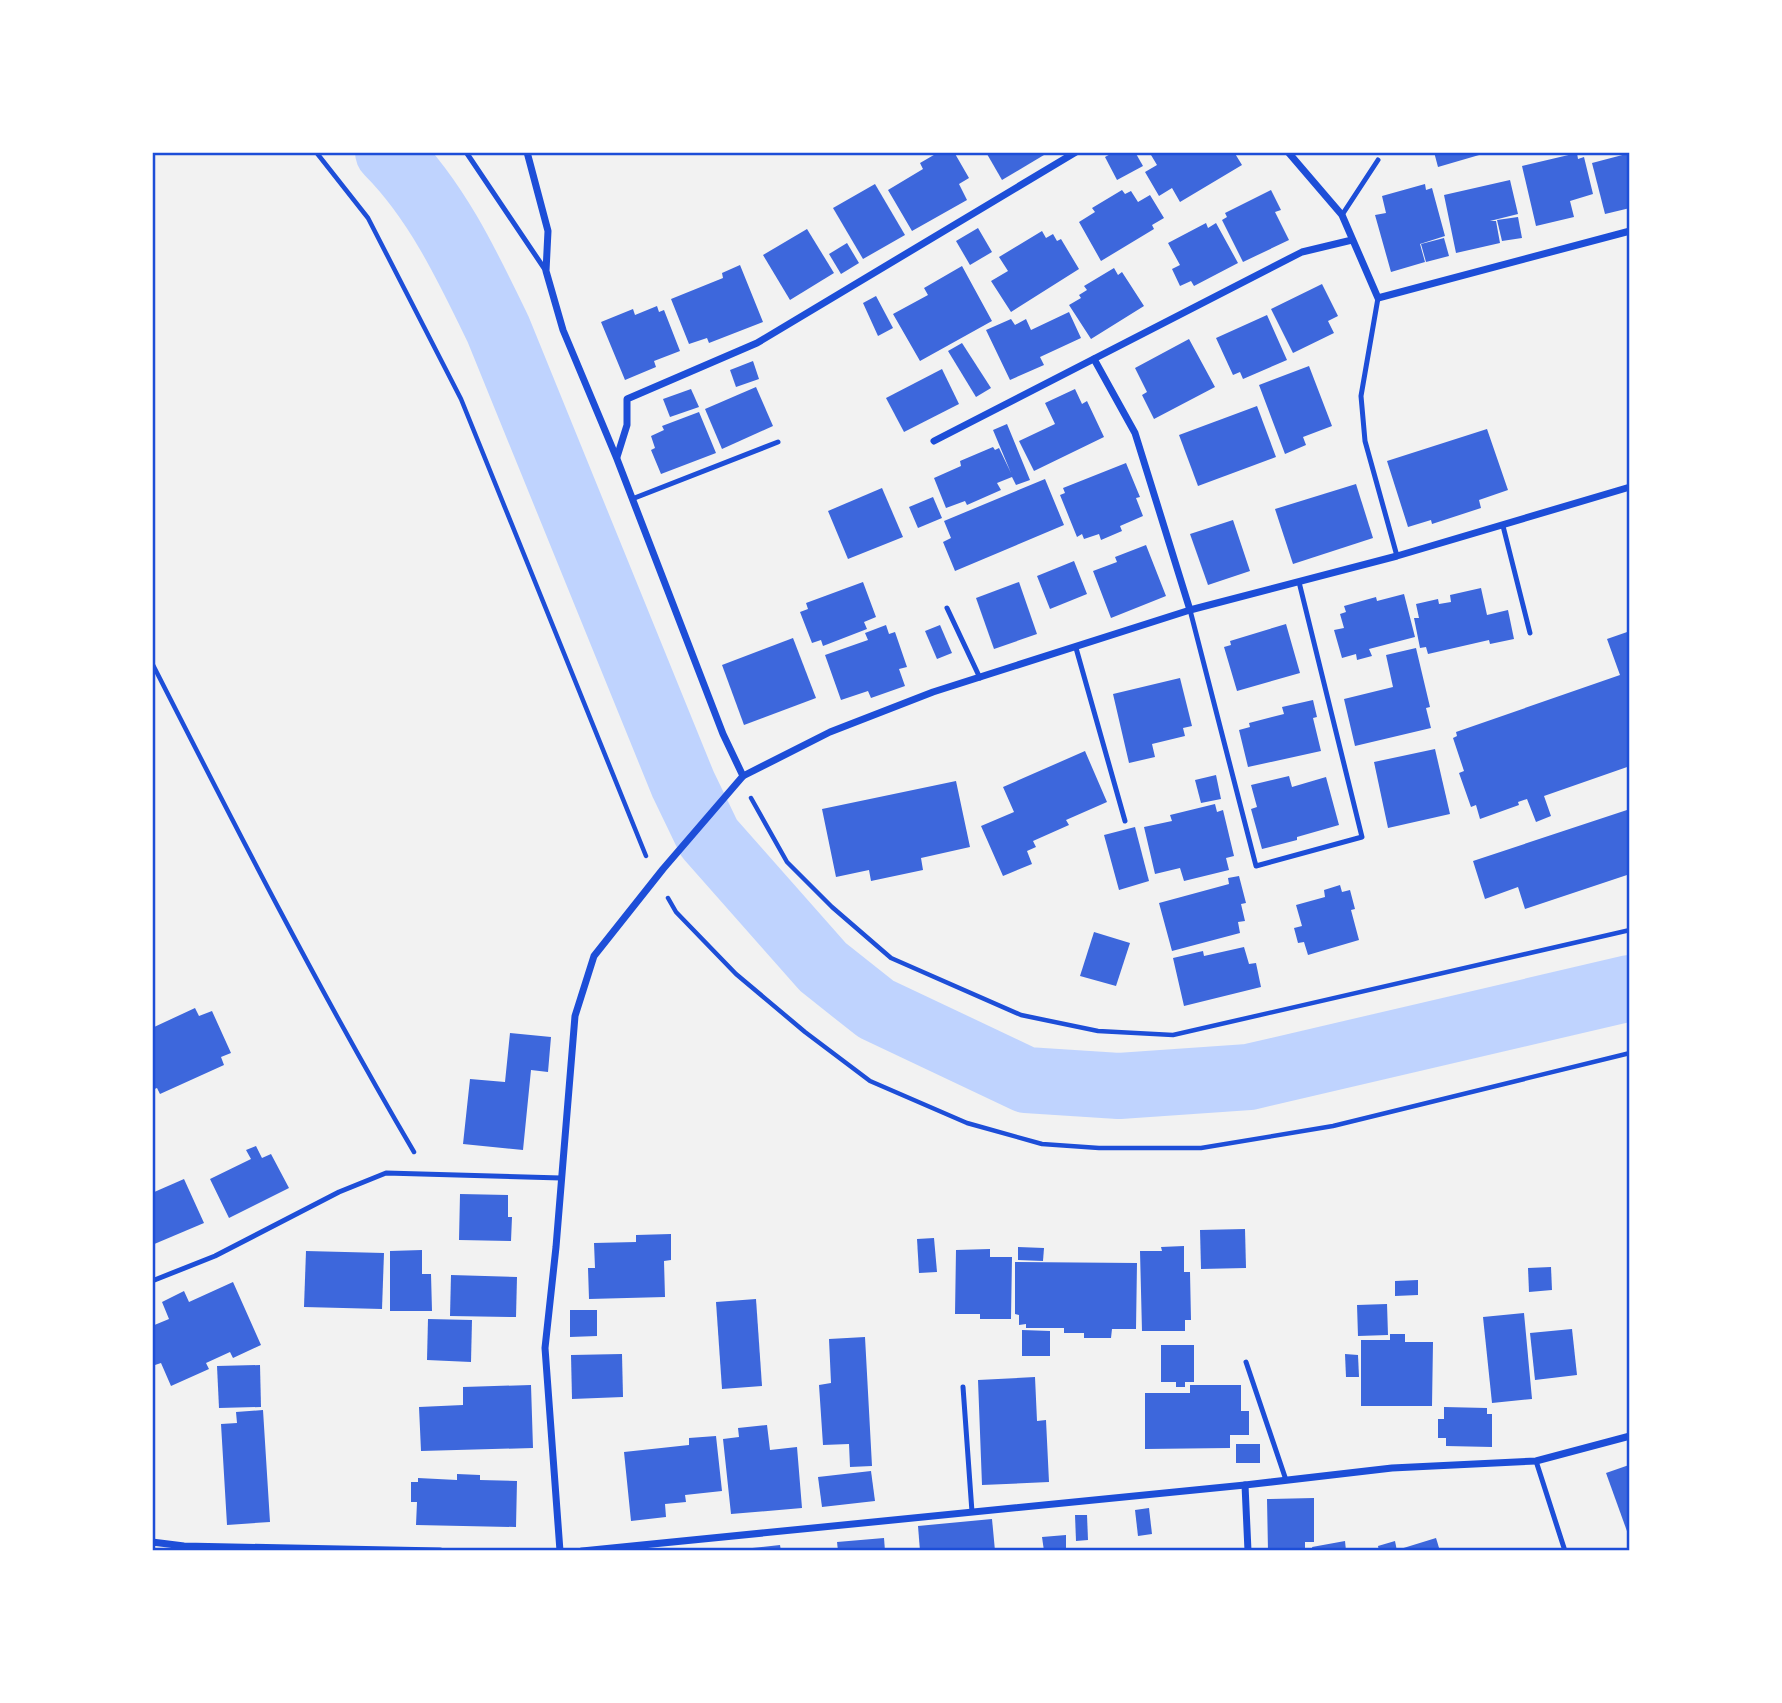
<svg xmlns="http://www.w3.org/2000/svg" width="1782" height="1703" viewBox="0 0 1782 1703" font-family="'Archivo Narrow',sans-serif">
<style>
.lines{fill:none;stroke-linecap:round;stroke-linejoin:round}
.river{stroke:#bfd3fe;stroke-width:66}
.building{fill:#3d67dc}
.path{stroke:#1d4ed8;stroke-width:4.5}
.service{stroke:#1d4ed8;stroke-width:5}
.minor{stroke:#1d4ed8;stroke-width:7}
.neatline{fill:none;stroke:#1d4ed8;stroke-width:2.5}
</style>
<rect width="100%" height="100%" fill="#f2f2f2"/>
<g class="lines">
<path class="river" d="M388 152C437 201 468 267 498 329L683 784 709 838 823 967 876 1009 1026 1080 1119 1086 1249 1077 1630 988"/>
</g>
<g class="building">
<path d="M939 152H954L969 178 959 184 967 200 912 231 888 190 923 169 920 163Z"/>
<path d="M990 152H1049L1002 180 987 154Z"/>
<path d="M1114 152H1135L1143 166 1117 180 1105 157Z"/>
<path d="M1157 152H1234L1242 165 1180 202 1172 188 1159 196 1145 172 1157 165 1151 155Z"/>
<path d="M1434 152H1486V153L1438 167Z"/>
<path d="M1577 153 1578 159 1584 157 1593 194 1570 201 1574 217 1536 226 1522 166Z"/>
<path d="M1630 153V208L1605 214 1592 163Z"/>
<path d="M1510 180 1518 214 1490 221H1496L1500 243 1456 253 1444 195Z"/>
<path d="M875 184 905 235 863 259 833 208Z"/>
<path d="M1425 184 1426 190 1432 188 1445 236 1420 244 1425 262 1391 272 1375 215 1386 213 1382 196Z"/>
<path d="M1122 190 1125 194 1131 191 1138 202 1150 195 1164 218 1152 225 1154 229 1101 261 1079 222 1095 212 1092 208Z"/>
<path d="M1271 190 1281 210 1275 212 1289 240 1243 262 1222 220 1227 217 1225 213Z"/>
<path d="M1518 217 1522 238 1502 241 1497 220Z"/>
<path d="M1206 223 1208 228 1216 223 1238 263 1194 286 1191 281 1180 286 1172 269 1180 265 1168 243Z"/>
<path d="M978 228 992 252 970 265 956 241Z"/>
<path d="M807 229 834 273 790 300 763 255Z"/>
<path d="M1042 231 1046 238 1053 234 1057 241 1061 239 1079 269 1011 312 991 281 1008 271 999 257Z"/>
<path d="M1444 238 1449 256 1426 262 1421 244Z"/>
<path d="M847 243 859 263 841 274 829 254Z"/>
<path d="M740 265 763 322 709 343 707 338 689 344 671 299 723 278 722 273Z"/>
<path d="M962 266 992 321 920 361 893 314 928 295 924 288Z"/>
<path d="M1114 268 1118 275 1122 272 1144 306 1091 339 1069 305 1081 298 1079 295 1087 290 1084 286Z"/>
<path d="M1322 284 1338 316 1328 321 1334 333 1293 353 1271 309Z"/>
<path d="M876 296 893 328 878 336 863 303Z"/>
<path d="M657 306 659 312 664 310 680 351 654 361 656 367 625 380 601 322 633 309 635 315Z"/>
<path d="M1069 312 1081 338 1040 357 1044 365 1010 380 986 330 1011 319 1015 325 1026 319 1031 330Z"/>
<path d="M1267 315 1287 360 1243 379 1240 372 1233 375 1216 338Z"/>
<path d="M1189 339 1215 387 1154 419 1142 395 1147 392 1135 368Z"/>
<path d="M962 343 991 388 976 397 948 351Z"/>
<path d="M753 361 759 379 736 387 730 370Z"/>
<path d="M1309 366 1332 426 1303 437 1306 445 1285 454 1259 385Z"/>
<path d="M942 369 959 404 904 432 886 398Z"/>
<path d="M756 387 773 426 722 449 705 409Z"/>
<path d="M691 389 699 407 670 417 663 399Z"/>
<path d="M1075 389 1082 404 1087 401 1104 437 1034 471 1019 441 1055 424 1045 403Z"/>
<path d="M1257 406 1276 457 1198 486 1179 435Z"/>
<path d="M699 412 716 453 661 474 651 450 655 448 651 436 664 430 662 426Z"/>
<path d="M1007 424 1030 480 1016 485 1012 477 997 483 1001 490 967 505 965 501 946 508 934 478 961 466 960 461 993 447 995 450 999 448 1011 473 993 430Z"/>
<path d="M1487 429 1508 490 1479 500 1481 508 1432 524 1431 520 1408 527 1387 461Z"/>
<path d="M1126 463 1140 497 1136 498 1143 516 1120 526 1122 531 1101 540 1099 534 1084 539 1082 534 1077 537 1060 495 1065 493 1063 488Z"/>
<path d="M1045 479 1064 525 955 571 943 542 951 538 944 521Z"/>
<path d="M1356 484 1373 538 1293 564 1275 509Z"/>
<path d="M882 488 903 537 848 559 828 511Z"/>
<path d="M933 497 942 518 918 528 909 507Z"/>
<path d="M1233 520 1250 571 1208 585 1190 534Z"/>
<path d="M1146 545 1166 596 1111 618 1093 571 1117 562 1115 557Z"/>
<path d="M1074 561 1087 594 1050 609 1037 576Z"/>
<path d="M863 582 876 617 864 622 867 629 823 646 821 640 812 643 800 612 808 609 806 603Z"/>
<path d="M1019 582 1037 634 994 649 976 598Z"/>
<path d="M1481 588 1487 615 1508 610 1514 639 1490 644 1489 640 1428 654 1426 647 1420 648 1414 618H1419L1416 604 1438 599 1439 604 1451 602 1450 595Z"/>
<path d="M1404 594 1415 637 1369 649 1372 656 1357 660 1356 654 1342 658 1334 630 1344 628 1340 614 1346 612 1344 606 1376 597 1377 601Z"/>
<path d="M1286 624 1300 673 1237 691 1224 647 1231 645 1230 641Z"/>
<path d="M886 625 889 634 895 632 907 667 899 669 905 686 871 698 868 691 841 700 825 655 868 640 865 633Z"/>
<path d="M940 625 952 653 937 659 925 631Z"/>
<path d="M1630 631V766L1544 796 1551 816 1536 822 1527 799 1518 802 1519 805 1480 819 1476 805 1471 807 1459 773 1464 771 1453 738 1457 736 1456 732 1620 675 1607 639Z"/>
<path d="M793 638 816 698 744 725 722 665Z"/>
<path d="M1416 648 1430 707 1426 708 1431 728 1355 746 1344 699 1393 687 1386 655Z"/>
<path d="M1180 678 1192 726 1183 728 1185 736 1152 744 1155 757 1129 763 1113 694Z"/>
<path d="M1313 700 1317 717 1313 718 1321 751 1248 767 1239 730 1250 727 1249 723 1284 714 1282 707Z"/>
<path d="M1435 749 1450 814 1388 828 1374 762Z"/>
<path d="M1085 751 1107 802 1066 820 1069 825 1033 841 1036 847 1027 851 1032 864 1003 876 981 826 1014 812 1003 787Z"/>
<path d="M1216 775 1221 799 1201 803 1195 780Z"/>
<path d="M1289 776 1292 787 1326 777 1339 825 1297 837V840L1262 849 1251 809 1257 807 1251 785Z"/>
<path d="M956 781 970 847 921 858 923 870 871 881 869 870 836 877 822 809Z"/>
<path d="M1215 804 1217 812 1223 810 1234 856 1226 858 1229 870 1184 881 1180 868 1155 874 1144 827 1172 821 1170 815Z"/>
<path d="M1630 809V874L1525 909 1518 887 1485 899 1473 861Z"/>
<path d="M1135 827 1149 881 1119 890 1104 835Z"/>
<path d="M1239 876 1246 903 1241 904 1245 921 1238 922 1240 933 1172 951 1159 903 1229 884 1228 878Z"/>
<path d="M1340 885 1342 892 1350 890 1355 909 1351 910 1359 940 1308 955 1304 942 1298 943 1294 928 1302 926 1296 905 1325 897 1324 890Z"/>
<path d="M1094 932 1130 943 1116 986 1080 976Z"/>
<path d="M1244 947 1249 964 1256 963 1261 987 1184 1006 1173 958 1203 951 1204 956Z"/>
<path d="M195 1008 199 1016 212 1011 231 1053 221 1057 224 1065 160 1094 157 1088 152 1090V1028Z"/>
<path d="M510 1033 551 1037 548 1072 531 1070 523 1150 463 1144 470 1079 505 1082Z"/>
<path d="M256 1146 262 1158 271 1154 289 1188 229 1218 210 1179 251 1159 246 1150Z"/>
<path d="M184 1179 204 1223 152 1245V1193Z"/>
<path d="M460 1194 508 1195V1217H512L511 1241 459 1240Z"/>
<path d="M1245 1229 1246 1268 1201 1269 1200 1230Z"/>
<path d="M671 1234V1260L664 1261 665 1297 589 1299 588 1268H595L594 1243 636 1242V1235Z"/>
<path d="M934 1238 937 1272 919 1273 917 1239Z"/>
<path d="M1184 1246V1272H1190L1191 1320H1185V1331H1142L1140 1251H1162L1161 1247Z"/>
<path d="M1018 1247 1044 1248 1043 1261 1018 1260Z"/>
<path d="M990 1249V1257H1012L1011 1319H980V1314H955L956 1250Z"/>
<path d="M422 1250V1274H431L432 1311H390V1251Z"/>
<path d="M306 1251 384 1253 382 1309 304 1307Z"/>
<path d="M1015 1262 1137 1263 1136 1329H1112L1111 1338H1084V1333H1064V1328H1026V1324L1019 1325V1315L1015 1314Z"/>
<path d="M1551 1267 1552 1290 1529 1292 1528 1268Z"/>
<path d="M451 1275 517 1277 516 1317 450 1316Z"/>
<path d="M1418 1280V1295L1395 1296V1281Z"/>
<path d="M233 1282 261 1345 233 1358 230 1352 206 1363 209 1369 171 1386 161 1363 152 1366V1326L169 1319 162 1302 184 1291 189 1302Z"/>
<path d="M756 1299 762 1386 722 1389 716 1302Z"/>
<path d="M1387 1304 1388 1335 1358 1336 1357 1305Z"/>
<path d="M570 1310H597V1336L570 1337Z"/>
<path d="M1524 1313 1532 1399 1492 1403 1483 1317Z"/>
<path d="M428 1319 472 1320 471 1362 427 1360Z"/>
<path d="M1572 1329 1577 1375 1535 1380 1530 1333Z"/>
<path d="M1022 1330 1050 1331V1356H1022Z"/>
<path d="M1390 1334H1405V1342H1433L1432 1406H1361V1340H1390Z"/>
<path d="M865 1337 872 1466 850 1467 849 1444 823 1445 819 1385 831 1383 829 1339Z"/>
<path d="M1161 1345H1194V1382H1185V1387H1176V1382H1161Z"/>
<path d="M622 1354 623 1397 572 1399 571 1355Z"/>
<path d="M1345 1354 1358 1355 1359 1377H1346Z"/>
<path d="M260 1365 261 1407 219 1408 217 1366Z"/>
<path d="M1035 1377 1037 1421 1046 1420 1049 1482 982 1485 978 1380Z"/>
<path d="M531 1385 533 1448 421 1451 419 1407 463 1405V1387Z"/>
<path d="M1190 1385H1241V1411H1249V1435H1230V1448L1145 1449V1393H1190Z"/>
<path d="M1444 1407 1487 1408V1414H1492V1447L1446 1446V1438H1438V1419H1444Z"/>
<path d="M263 1410 270 1522 227 1525 221 1424 237 1423 236 1412Z"/>
<path d="M767 1425 770 1450 797 1447 802 1508 731 1514 723 1439 739 1437 738 1428Z"/>
<path d="M716 1436 722 1491 685 1495 686 1502 665 1504 666 1517 631 1521 624 1452 689 1445V1438Z"/>
<rect x="1236" y="1444" width="24" height="19"/>
<path d="M1629 1465 1630 1534H1628L1606 1473Z"/>
<path d="M871 1471 875 1501 822 1507 818 1477Z"/>
<path d="M457 1474 480 1475V1480L517 1481 516 1527 416 1525 417 1502H411V1482H418V1478L457 1480Z"/>
<path d="M1314 1498V1542H1305V1551H1268L1267 1499Z"/>
<path d="M1149 1508 1152 1534 1138 1536 1135 1510Z"/>
<path d="M1075 1515H1087L1088 1540 1076 1541Z"/>
<path d="M992 1519 995 1551H920L918 1526Z"/>
<path d="M1066 1535V1551H1044L1042 1537Z"/>
<path d="M884 1538 885 1551H838L837 1542Z"/>
<path d="M1436 1538 1440 1551H1397V1550Z"/>
<path d="M1345 1541 1346 1551H1313L1312 1547Z"/>
<path d="M1395 1541 1397 1551H1379L1378 1546Z"/>
<path d="M780 1545 781 1551H743V1549Z"/>
</g>
<g class="lines">
<g class="path">
<path d="M316 152 368 218 461 399 646 856"/>
<path d="M152 663C236 828 320 992 414 1152"/>
<path d="M751 798 787 862 832 907 891 958 1021 1015 1098 1031 1173 1035 1630 930"/>
<path d="M668 898 676 912 736 974 805 1032 870 1081 967 1123 1042 1144 1099 1148H1201L1333 1126 1630 1053"/>
</g>
<g class="service">
<path d="M466 152 546 271"/>
<path d="M1342 215 1378 160"/>
<path d="M1378 298 1361 396 1365 441 1397 556"/>
<path d="M632 499 778 442"/>
<path d="M1503 526 1530 633"/>
<path d="M947 608 980 678"/>
<path d="M1190 610 1256 866 1362 837 1299 582"/>
<path d="M1076 648 1125 821"/>
<path d="M152 1281 215 1256 339 1192 386 1173 561 1178"/>
<path d="M1246 1362 1286 1480"/>
<path d="M963 1387 972 1512"/>
<path d="M1536 1461 1565 1551"/>
</g>
<g class="minor">
<path d="M527 152 548 231 546 271 563 330 617 459 723 734 743 776"/>
<path d="M1288 152 1342 215 1378 298 1630 231"/>
<path d="M1094 359 1135 433 1190 610"/>
<path d="M934 441 1302 252 1352 240"/>
<path d="M617 457 627 425V399L757 343 1076 152"/>
<path d="M1245 1485 1248 1551"/>
<path d="M152 1542 184 1546 440 1551"/>
<path d="M560 1551 545 1348 556 1247 575 1016 594 956 663 869 743 776 830 732 933 692 1190 610 1397 556 1630 487"/>
<path d="M582 1551 1245 1485 1392 1468 1536 1461 1630 1436"/>
</g>
</g>
<rect width="1782" height="1703" fill="none" stroke="#ffffff" stroke-width="308"/>
<rect x="154" y="154" width="1474" height="1395" class="neatline"/>
</svg>
